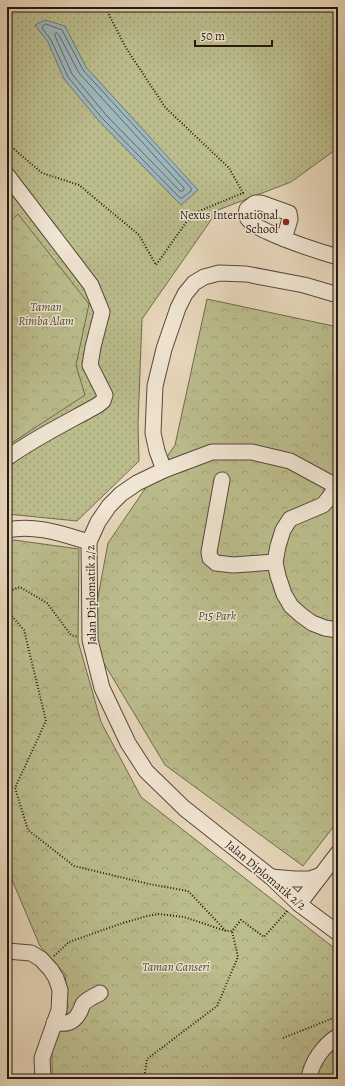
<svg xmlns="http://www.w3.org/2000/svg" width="345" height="1086" viewBox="0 0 345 1086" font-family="Alegreya,serif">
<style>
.grass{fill:url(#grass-dots);stroke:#706b4e}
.forest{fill:url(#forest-crowns);stroke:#706b4e}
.water{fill:#9db7bc;stroke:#6d7877}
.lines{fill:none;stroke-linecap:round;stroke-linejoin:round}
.shore{stroke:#616866;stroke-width:1}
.minor-casing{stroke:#56493a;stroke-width:17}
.path{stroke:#25190f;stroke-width:2;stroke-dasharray:1 2;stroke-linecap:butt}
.minor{stroke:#f1e6d4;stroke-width:15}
.poi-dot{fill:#8f2418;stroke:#f1e6d4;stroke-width:1.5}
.labels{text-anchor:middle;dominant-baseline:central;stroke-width:3;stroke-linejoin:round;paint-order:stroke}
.poi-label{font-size:12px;fill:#25190f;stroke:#f1e6d4;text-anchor:end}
.park-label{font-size:12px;font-style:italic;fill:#524a35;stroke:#f1e6d4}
.street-label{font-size:12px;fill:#25190f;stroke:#f1e6d4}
</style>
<defs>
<pattern id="grass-dots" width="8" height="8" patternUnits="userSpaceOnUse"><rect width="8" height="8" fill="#bcbd8d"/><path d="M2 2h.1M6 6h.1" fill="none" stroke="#a1a278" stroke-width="1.8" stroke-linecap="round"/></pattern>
<pattern id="forest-crowns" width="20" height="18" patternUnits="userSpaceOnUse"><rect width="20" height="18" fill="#bcbd8d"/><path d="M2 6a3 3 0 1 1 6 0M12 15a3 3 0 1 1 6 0" fill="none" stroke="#a1a278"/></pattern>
</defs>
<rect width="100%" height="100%" fill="#e9d8bd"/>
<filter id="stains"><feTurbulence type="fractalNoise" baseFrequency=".005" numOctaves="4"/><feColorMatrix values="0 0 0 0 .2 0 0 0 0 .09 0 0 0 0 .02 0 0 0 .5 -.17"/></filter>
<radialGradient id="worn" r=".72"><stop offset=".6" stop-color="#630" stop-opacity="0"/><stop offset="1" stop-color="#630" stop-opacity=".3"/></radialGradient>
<path class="grass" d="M7 7H338V148L291 182 218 210 142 319 138 424 139 461 77 521 7 514Z"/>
<g class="forest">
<path d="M18 214 89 304 76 365 85 395 7 446V224Z"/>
<path d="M207 299 338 327V821L303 866 165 765 90 640 108 543 175 445Z"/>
<path d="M14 540 79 549 78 641 101 722 141 797 338 951V1032L305 1079H52V1049L68 1007 65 974 40 946 7 868V543Z"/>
<path d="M338 1042V1079H315L324 1056Z"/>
</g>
<path class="water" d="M45 20 65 26 86 67 198 190 181 205 99 121 64 79 48 42 35 25Z"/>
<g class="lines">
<g class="shore">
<path d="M46 24 62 30 83 70 191 188V191L182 198H180L102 118 68 77 51 40 42 28 43 26Z"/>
<path d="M57 33 59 35 79 73 184 188V189L183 191H180L106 115 72 74 55 36V34Z"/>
</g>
<defs>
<g id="minor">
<path d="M7 175 91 285 102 312 93 347 90 365 105 395 103 401 98 405C68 422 36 437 7 458"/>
<path d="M284 239 290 219 289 213 261 203H255L247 209C246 213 246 217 249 220 254 226 262 229 268 232 290 242 314 250 338 257"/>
<path d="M164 470 157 451 153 433 155 386 164 349 178 308 185 294 194 283 204 277 219 273 246 274 304 285 338 295"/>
<path d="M222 480 209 552 210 558 216 563 233 565 275 562"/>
<path d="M337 486 329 498 323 505 290 519 283 530 278 546 275 562 278 576 284 594 291 606 301 615 312 623 325 628 338 630"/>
<path d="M338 487 290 461 252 452H212L164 470 137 483 121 494 109 506 98 522 89 542 90 640 102 688 128 743 146 771 184 808 271 877 299 904 338 933"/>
<path d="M7 530C35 524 62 534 89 542"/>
<path d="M271 877 294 879H310L321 875"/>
<path d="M299 904 338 853"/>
<path d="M7 951 31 953 41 959 51 970 56 978 60 990 59 1010 42 1058 43 1079"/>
<path d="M54 1023C65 1024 73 1024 79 1013 81 1010 82 1006 83 1004 87 999 95 996 100 993"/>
<path d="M309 1079C311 1062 324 1045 338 1036"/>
</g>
</defs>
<use href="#minor" class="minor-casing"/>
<g class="path">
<path d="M7 143 42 173 79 185 139 235 156 265 192 214 243 193 229 168 165 107 126 48 105 7"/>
<path d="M7 592 20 587 47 603 71 635 78 637"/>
<path d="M7 615 10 614 24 630 46 721 15 788 28 830 74 866 149 884 188 891 226 931"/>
<path d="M54 956 69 942 120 924 147 916 159 914 184 917 226 931H232L241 920 264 937 288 910"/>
<path d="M283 1038 331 1019 338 1018"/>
<path d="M144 1079 147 1059 217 1006 238 957 232 931"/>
</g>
<use href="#minor" class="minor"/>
</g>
<circle class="poi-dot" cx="286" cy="222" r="4"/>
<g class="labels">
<g class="poi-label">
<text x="278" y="215">Nexus International<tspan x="278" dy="14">School</tspan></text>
</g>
<g class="park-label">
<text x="46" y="307">Taman<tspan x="46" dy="14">Rimba Alam</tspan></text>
<text x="217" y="616">P15 Park</text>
<text x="176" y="967">Taman Canseri</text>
</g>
<g class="street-label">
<text transform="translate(91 595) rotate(-91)">Jalan Diplomatik 2/2</text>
<text transform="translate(266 875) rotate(40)">Jalan Diplomatik 2/2</text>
</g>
</g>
<rect width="345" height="1086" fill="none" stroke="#e9d8bd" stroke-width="24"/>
<rect x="8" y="8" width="329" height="1070" fill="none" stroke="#25190f" stroke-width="2"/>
<rect x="12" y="12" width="321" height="1062" fill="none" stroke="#25190f"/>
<path d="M195 40v6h77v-6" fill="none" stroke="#25190f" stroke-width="2"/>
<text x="201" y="40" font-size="12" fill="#25190f" stroke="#f1e6d4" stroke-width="3" paint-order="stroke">50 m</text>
<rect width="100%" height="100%" filter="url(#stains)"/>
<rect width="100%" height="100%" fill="url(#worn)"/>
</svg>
